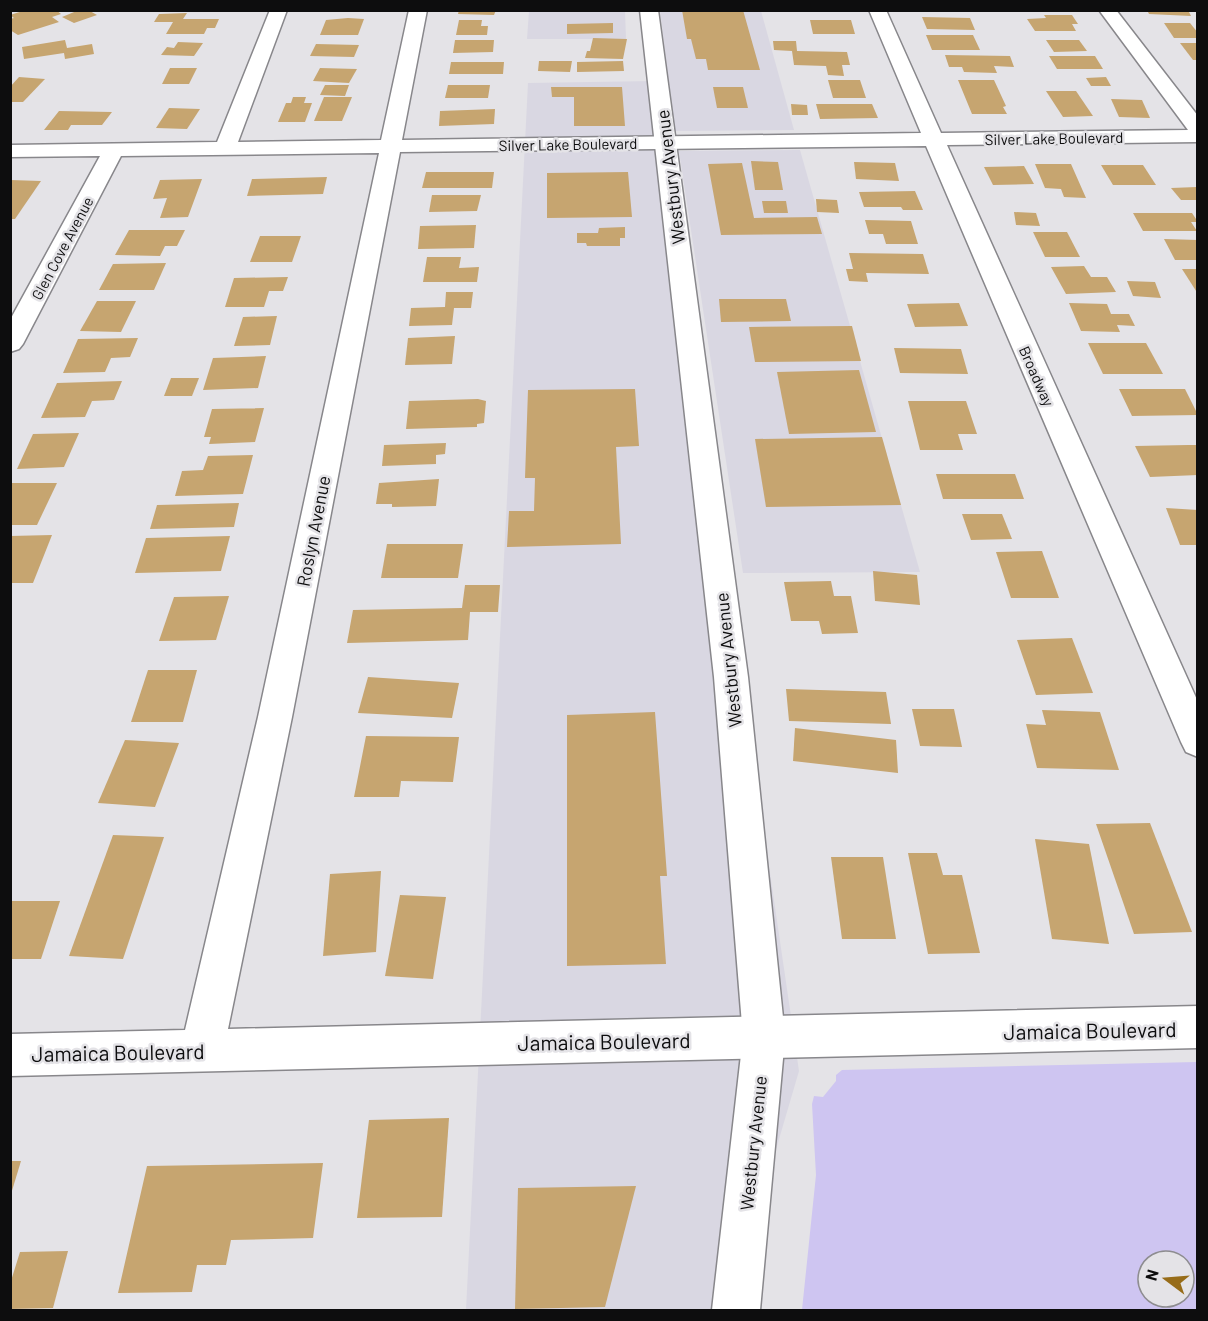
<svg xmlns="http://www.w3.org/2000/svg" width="1208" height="1321" viewBox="0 0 1208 1321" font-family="Barlow,sans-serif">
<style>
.built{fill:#d9d7e2}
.green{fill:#cec5f1;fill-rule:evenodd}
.building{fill:#c6a570}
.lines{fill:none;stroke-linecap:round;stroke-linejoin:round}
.street-casing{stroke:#88878b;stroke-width:3}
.secondary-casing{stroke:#88878b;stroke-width:3}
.street{fill:#fff;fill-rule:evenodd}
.secondary{fill:#fff;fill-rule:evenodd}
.labels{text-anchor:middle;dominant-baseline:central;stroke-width:5;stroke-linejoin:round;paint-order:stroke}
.far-street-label{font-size:15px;fill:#0d0d0e;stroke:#e4e3e7}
.street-label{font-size:18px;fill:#0d0d0e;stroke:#e4e3e7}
.near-street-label{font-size:21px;fill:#0d0d0e;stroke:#e4e3e7}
</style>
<rect width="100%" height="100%" fill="#e4e3e7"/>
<g class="built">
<path d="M529 11H625L626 39H527Z"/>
<path d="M660 11H761L794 130 675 131Z"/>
<path d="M654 81 799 1071 729 1310H466L528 83Z"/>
<path d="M800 150 920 572 743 573 679 151Z"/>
</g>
<path class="green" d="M1197 1062V1310H802L816 1175 812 1104 814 1096 823 1097 836 1081V1075L842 1070ZM1148 1261H1184V1297H1148Z"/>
<g class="building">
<path d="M26 10H56L61 14 52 17 59 22 18 35 10 30V19L14 18 10 15Z"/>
<path d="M79 10H88L97 15 74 23 62 17Z"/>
<path d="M459 10H496L494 15 458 14Z"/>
<path d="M682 10H743L760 70H708L706 59H696L691 39H687Z"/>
<path d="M1147 10H1188L1191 16 1149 14Z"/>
<path d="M187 13 183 19H219L215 28H207L204 34H166L173 22H154L159 14Z"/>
<path d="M1044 15H1072L1078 24H1072L1076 31H1035L1027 19 1046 18Z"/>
<path d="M922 17 970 18 975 30 927 29Z"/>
<path d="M348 18 364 19 358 35H320L326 20Z"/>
<path d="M459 20H482L481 26H488L487 35H456Z"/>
<path d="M810 20H851L855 34H813Z"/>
<path d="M613 23V33L567 34V24Z"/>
<path d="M1164 23H1190L1198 33V38H1174Z"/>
<path d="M926 35H973L980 50H932Z"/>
<path d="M593 38 627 39 623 59 585 58 587 51H590Z"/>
<path d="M65 40 67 48 92 44 94 54 65 59 64 53 24 59 22 47Z"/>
<path d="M455 40H494L493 52 453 53Z"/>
<path d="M1046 40H1079L1087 51 1054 52Z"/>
<path d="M773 41H796L797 51 847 52 850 65H842L844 76 828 75 826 66 794 65 792 51 774 50Z"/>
<path d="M178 42 203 43 194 56 161 55 167 47 174 48Z"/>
<path d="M1180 43H1198V60H1193Z"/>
<path d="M316 44 359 45 354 57 310 56Z"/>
<path d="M945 55 1010 56 1014 67 994 66 997 73 964 72 962 67H949Z"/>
<path d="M1049 56H1095L1103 69H1057Z"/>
<path d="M539 61H572L570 72 538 71Z"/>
<path d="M623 61 624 71 577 72V62Z"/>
<path d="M451 62H504L503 74H449Z"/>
<path d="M170 68H197L189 84H162Z"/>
<path d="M320 68 357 69 349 83 313 81Z"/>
<path d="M19 77 45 79 23 102H10V87Z"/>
<path d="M1106 77 1111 86H1091L1086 78Z"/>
<path d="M828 80H860L866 98H833Z"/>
<path d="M958 80H994L1006 106 1003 107 1007 114H972Z"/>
<path d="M325 85H349L345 96 320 95Z"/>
<path d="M448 85H490L488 98H445Z"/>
<path d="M551 87H622L625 126H574V97H552Z"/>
<path d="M713 87H743L748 108H717Z"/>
<path d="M1046 91H1076L1093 116 1063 117Z"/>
<path d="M293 97H306L304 103H312L305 122H278L286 103H291Z"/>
<path d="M324 97H352L342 121H314Z"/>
<path d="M1111 99 1142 100 1150 118 1119 117Z"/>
<path d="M791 104 807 105 808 115H792Z"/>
<path d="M816 104H872L878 118 820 119Z"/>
<path d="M169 108 200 109 187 129 156 128Z"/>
<path d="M495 109 494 124 439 126 440 111Z"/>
<path d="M59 111 112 112 102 125H71L68 130H44Z"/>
<path d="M751 161 778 162 783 190H755Z"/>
<path d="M854 162 895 163 899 181 856 179Z"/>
<path d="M742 163 754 218 817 217 822 234 721 235 708 164Z"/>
<path d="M1035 164H1071L1086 198 1064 197 1061 189 1045 188Z"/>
<path d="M1101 165H1143L1156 185H1113Z"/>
<path d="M1024 166 1034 184 993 185 984 167Z"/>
<path d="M426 172H494L492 188H422Z"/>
<path d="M628 172 632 217 547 218V173Z"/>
<path d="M327 177 323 194 247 196 252 179Z"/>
<path d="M202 179 188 217 160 218 167 198 153 199 160 180Z"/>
<path d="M10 180 41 181 15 219H10Z"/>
<path d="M1197 187 1198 200H1181L1171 188Z"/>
<path d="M915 191 923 210H903L901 207H864L859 192Z"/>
<path d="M432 195H481L477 211 429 212Z"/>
<path d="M816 199 837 200 839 213 817 212Z"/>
<path d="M762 201H786L788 213H764Z"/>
<path d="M1014 212 1036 213 1040 226 1016 225Z"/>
<path d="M1133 213H1192L1198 222H1191L1197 231H1143Z"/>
<path d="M865 220 911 221 918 244H886L883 234H869Z"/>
<path d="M476 225 474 248 418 249 420 226Z"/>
<path d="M625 227V238H620V246H587L586 243H577V233H598L599 228Z"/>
<path d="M129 230H185L177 246H165L160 256 115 255Z"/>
<path d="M1033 232H1067L1080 257H1045Z"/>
<path d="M260 236H301L292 262H250Z"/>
<path d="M1164 239 1198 240V260H1175Z"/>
<path d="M849 253 923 254 929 274 866 273 868 282 849 281 846 269H853Z"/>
<path d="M427 257H461L459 268 479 267 477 282H423Z"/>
<path d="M166 263 154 290H99L113 264Z"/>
<path d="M1084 266 1091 277H1107L1116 292 1066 294 1051 267Z"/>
<path d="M1182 269H1198V294Z"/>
<path d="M288 277 283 291H269L264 307H225L234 278Z"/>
<path d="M1127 281 1155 282 1161 298 1133 296Z"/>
<path d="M446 292H473L471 308H454L452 325 409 326 411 308 445 307Z"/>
<path d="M719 299H786L791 321 721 322Z"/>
<path d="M97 301H136L121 332 80 331Z"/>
<path d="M959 303 968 326 915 327 907 304Z"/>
<path d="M1069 303 1107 304 1111 314H1129L1135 326 1117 325 1120 332 1081 331Z"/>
<path d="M277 316 270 345 234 346 243 317Z"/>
<path d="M852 326 861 361 755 362 749 327Z"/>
<path d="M455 336 452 364 405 365 408 338Z"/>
<path d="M138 338 130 357 111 358 105 372 63 373 78 339Z"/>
<path d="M1088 343H1146L1163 374H1103Z"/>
<path d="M894 348 961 349 968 374 900 373Z"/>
<path d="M266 356 258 388 203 390 213 358Z"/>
<path d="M859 370 876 432 789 434 777 372Z"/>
<path d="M171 378H199L192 396H164Z"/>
<path d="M122 381 114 400 92 401 85 417 41 418 57 383Z"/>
<path d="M635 389 639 446 616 447 621 544 507 547 509 511H534L535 478H525L528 390Z"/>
<path d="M1119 389H1185L1198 415 1132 416Z"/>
<path d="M478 399 486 401 484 423 477 424V427L406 429 409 401Z"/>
<path d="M908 401H966L977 434H958L963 450H920Z"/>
<path d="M264 408 255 442 209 444 211 437H204L212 409Z"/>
<path d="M79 433 64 467 17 469 33 434Z"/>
<path d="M882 437 901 505 766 507 755 439Z"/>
<path d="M446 443 445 454 436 455V464L382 466 384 445Z"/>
<path d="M1188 445H1198V475L1150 477 1135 446Z"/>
<path d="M253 455 243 494 175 496 182 471 203 470 208 456Z"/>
<path d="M936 474H1015L1024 499H943Z"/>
<path d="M439 479 436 506 392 507V504H376L379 483Z"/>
<path d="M10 483H57L37 525H10Z"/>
<path d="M239 503 234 527 150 529 157 505Z"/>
<path d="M1166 508 1198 510V545H1180Z"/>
<path d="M962 514H1002L1012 539 971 540Z"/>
<path d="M52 535 33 583H10V536Z"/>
<path d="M230 536 221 571 135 573 146 538Z"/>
<path d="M387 544H463L458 578H381Z"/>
<path d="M1042 551 1059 598H1011L996 552Z"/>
<path d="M873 571 917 575 920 605 875 601Z"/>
<path d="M831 581 834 596H851L858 633 822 634 819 621H791L784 582Z"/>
<path d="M465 585H500L498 612H470L468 640 347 643 353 610 462 608Z"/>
<path d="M229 596 216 640 159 641 174 597Z"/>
<path d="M1072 638 1093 693 1036 695 1017 640Z"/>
<path d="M148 670H197L183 722H131Z"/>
<path d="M368 677 459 683 452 718 358 713Z"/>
<path d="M786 689 886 692 891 724 789 721Z"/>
<path d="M912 709H954L962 747 920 746Z"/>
<path d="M1042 710 1100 712 1119 770 1037 768 1026 724 1046 725Z"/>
<path d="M655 712 667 876H660L666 964 567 966V715Z"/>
<path d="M795 728 896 740 898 773 793 761Z"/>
<path d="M366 736 459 737 453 782 401 781 399 797H354Z"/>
<path d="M125 740 179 743 155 807 98 803Z"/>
<path d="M1150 823 1192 932 1134 934 1096 824Z"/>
<path d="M113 835 164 837 123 959 69 956Z"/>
<path d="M1035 839 1089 844 1109 944 1052 939Z"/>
<path d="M908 853H937L943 875H962L980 953 928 954Z"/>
<path d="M831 857H883L896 939H842Z"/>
<path d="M381 871 376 952 323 956 330 874Z"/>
<path d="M400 895 446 897 433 979 385 976Z"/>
<path d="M10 901H60L41 959H10Z"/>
<path d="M449 1118 442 1217 357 1218 369 1120Z"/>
<path d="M10 1161H21L11 1194H10Z"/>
<path d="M323 1163 313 1238 231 1240 226 1265H197L192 1292 118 1293 147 1166Z"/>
<path d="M636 1186 605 1307 515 1309 518 1188Z"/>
<path d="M68 1251 53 1308 10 1309V1284L20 1252Z"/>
</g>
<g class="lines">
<defs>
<path id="street" d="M270 10H287L238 142 381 140 409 10H427L402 140 921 133 869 10H886L941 133 1188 130 1099 10H1116L1198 116V142L947 145 1198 702V757L1186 752 1181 742 926 146 400 152 292 717 228 1029 1198 1006V1048L10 1076V1034L185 1030 258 717 379 153 121 156 23 344 19 349 10 352V320L100 156 10 157V145L217 142Z"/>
<path id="secondary" d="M640 10H658L748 677 785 1037 760 1310H712L743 1037 714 677Z"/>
</defs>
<use href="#street" class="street-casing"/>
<use href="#secondary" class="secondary-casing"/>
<use href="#street" class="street"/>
<use href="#secondary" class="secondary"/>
</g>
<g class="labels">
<g class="far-street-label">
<text transform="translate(1054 138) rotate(-1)">Silver Lake Boulevard</text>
<text transform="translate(568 144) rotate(-1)">Silver Lake Boulevard</text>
<text transform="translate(62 248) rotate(-62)">Glen Cove Avenue</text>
<text transform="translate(1037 376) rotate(66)">Broadway</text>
</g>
<g class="street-label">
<text transform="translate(670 177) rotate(-97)">Westbury Avenue</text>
<text transform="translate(313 531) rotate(-79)">Roslyn Avenue</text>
<text transform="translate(728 660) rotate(-96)">Westbury Avenue</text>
<text transform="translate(753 1143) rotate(-84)">Westbury Avenue</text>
</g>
<g class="near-street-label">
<text transform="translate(1090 1030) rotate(-1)">Jamaica Boulevard</text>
<text transform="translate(604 1041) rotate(-1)">Jamaica Boulevard</text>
<text transform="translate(118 1052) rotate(-1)">Jamaica Boulevard</text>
</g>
</g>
<rect width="1208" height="1321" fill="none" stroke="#0d0d0e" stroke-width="24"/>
<g transform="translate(1166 1279) rotate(286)"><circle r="28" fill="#e4e3e7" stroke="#8e8d90" stroke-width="1.5"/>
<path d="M0-4.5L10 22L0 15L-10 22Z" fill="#976c19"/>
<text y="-9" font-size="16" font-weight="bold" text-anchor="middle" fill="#0d0d0e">N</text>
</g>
</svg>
